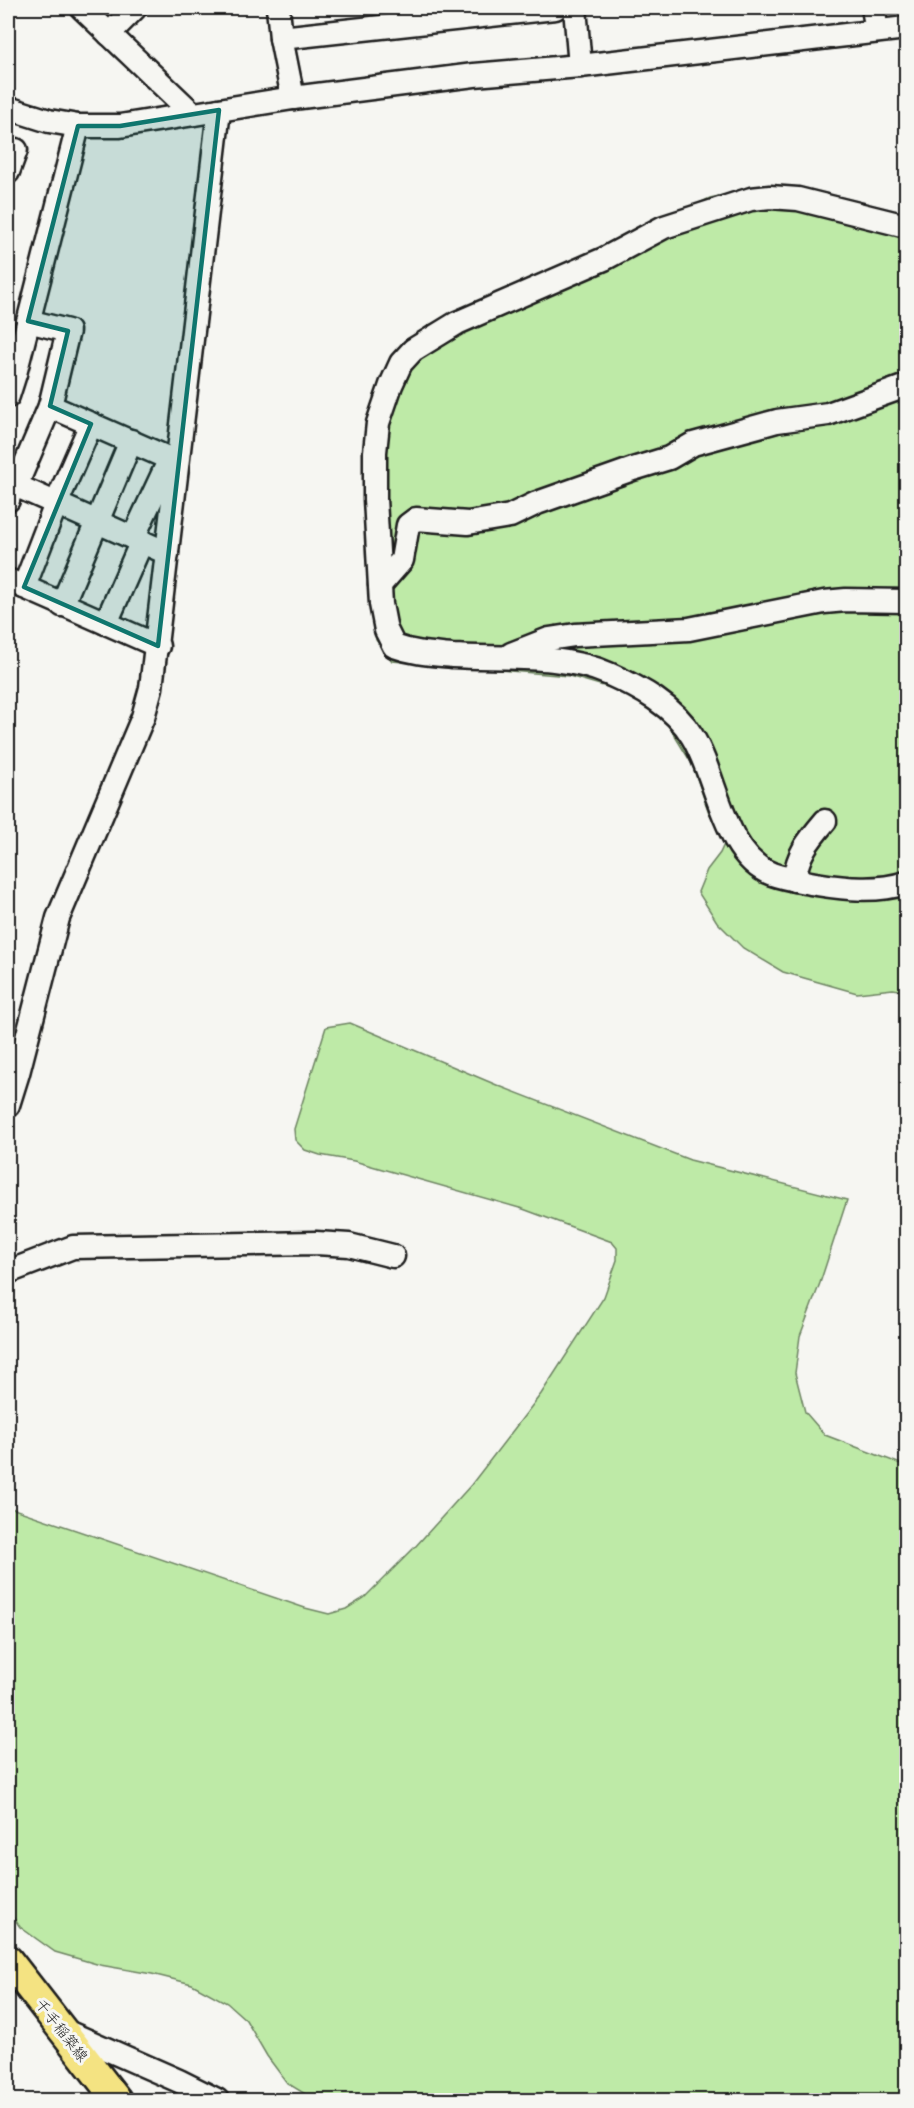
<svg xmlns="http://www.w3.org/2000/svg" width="914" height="2108" viewBox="0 0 914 2108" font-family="Delius,'Klee One',sans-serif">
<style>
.green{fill:#beeaa7;stroke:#6d8362;stroke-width:1.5}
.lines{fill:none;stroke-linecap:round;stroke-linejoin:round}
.minor-casing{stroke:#1c1c1c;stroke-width:27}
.major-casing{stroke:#1c1c1c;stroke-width:33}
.path{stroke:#1c1c1c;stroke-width:3;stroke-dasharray:1.5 4.5;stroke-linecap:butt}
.minor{stroke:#f6f6f2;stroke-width:22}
.major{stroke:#f4e382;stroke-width:28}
.marked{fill:#0f766e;fill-opacity:0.2;stroke:#0f766e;stroke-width:4.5;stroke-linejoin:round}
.labels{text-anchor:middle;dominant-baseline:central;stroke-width:6;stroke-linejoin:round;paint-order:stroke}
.street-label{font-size:15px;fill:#1c1c1c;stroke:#f6f6f2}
</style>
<rect width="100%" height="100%" fill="#f6f6f2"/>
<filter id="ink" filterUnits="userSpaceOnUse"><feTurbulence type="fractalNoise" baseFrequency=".0167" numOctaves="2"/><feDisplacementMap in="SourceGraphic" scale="12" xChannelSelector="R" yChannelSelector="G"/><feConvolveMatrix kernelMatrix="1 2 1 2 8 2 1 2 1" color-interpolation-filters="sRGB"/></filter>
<g filter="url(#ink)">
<g class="green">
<path d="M770 185 813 192 906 214V991L893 989 857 993 783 972 743 948 717 922 698 892 707 870 720 853 726 840 709 813 692 764 665 720 624 692 569 676 392 661 376 640 369 603 367 434 400 349 429 325 601 250 710 198Z"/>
<path d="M350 1023 499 1086 690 1160 847 1200 820 1283 800 1336 795 1373 805 1412 825 1435 906 1466V2100H315L287 2083 267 2056 246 2020 227 2003 192 1984 152 1974 100 1965 55 1952 20 1927 8 1910V1507L305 1608 329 1614 346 1609 364 1598 415 1547 471 1485 541 1394 604 1297 617 1260V1248L612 1242 523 1209 354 1161 320 1155 305 1150 295 1140 294 1129 326 1027Z"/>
</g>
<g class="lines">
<defs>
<g id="minor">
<path d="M82 8 193 114"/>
<path d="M278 8 281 38 293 98"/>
<path d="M575 8 580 66"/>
<path d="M873 8 877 31"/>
<path d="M109 34 135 8"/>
<path d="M281 38 555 8"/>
<path d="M8 108 49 121 78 126H120L293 98 474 75 580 66 906 28"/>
<path d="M8 172 16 150"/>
<path d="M906 226 798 199 770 197 751 199 664 227 604 259 457 323 413 350 401 363 391 385 378 423 375 452V499L381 604 386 630 394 646C413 653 431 654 452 656 502 659 562 653 609 674 640 688 674 706 692 736 717 775 723 856 772 874 786 879 801 881 816 884 847 889 877 892 906 883"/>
<path d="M28 321 68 331 50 406 177 462"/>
<path d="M8 396 15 374 78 126"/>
<path d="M8 482 167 553"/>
<path d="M8 500 10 493 16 486 50 406"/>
<path d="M133 538 170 459"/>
<path d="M8 580 158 646"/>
<path d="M380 585 402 560 408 525 416 519 468 523 510 516 537 503 633 469 669 458 693 444 777 421 828 414 906 386"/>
<path d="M24 587 56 504 91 424"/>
<path d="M62 605 131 441"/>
<path d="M106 623 142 541"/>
<path d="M511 654 549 639 575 635 689 629 824 602 846 600 906 601"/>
<path d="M794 880C798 853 808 841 825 821"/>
<path d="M8 1105 18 1073 58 918 143 717 151 688 219 110"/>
<path d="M8 1272 73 1247 316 1243 349 1245 393 1256"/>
<path d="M63 2030 179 2081 217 2100"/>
</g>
<path id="major" d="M8 1960 117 2100"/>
</defs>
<use href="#minor" class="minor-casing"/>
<use href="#major" class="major-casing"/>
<path class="path" d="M8 2099 11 2100"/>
<use href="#minor" class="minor"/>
<use href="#major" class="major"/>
</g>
</g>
<path class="marked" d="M219 110 158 646 24 587 91 424 50 406 68 331 28 321 78 126H120Z"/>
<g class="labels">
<g class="street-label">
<text transform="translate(62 2030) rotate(52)">千手稲築線</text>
</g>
</g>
<rect width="914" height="2108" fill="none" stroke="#f6f6f2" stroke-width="30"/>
<rect x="15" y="15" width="884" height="2078" fill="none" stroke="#1c1c1c" stroke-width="2" filter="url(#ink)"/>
</svg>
